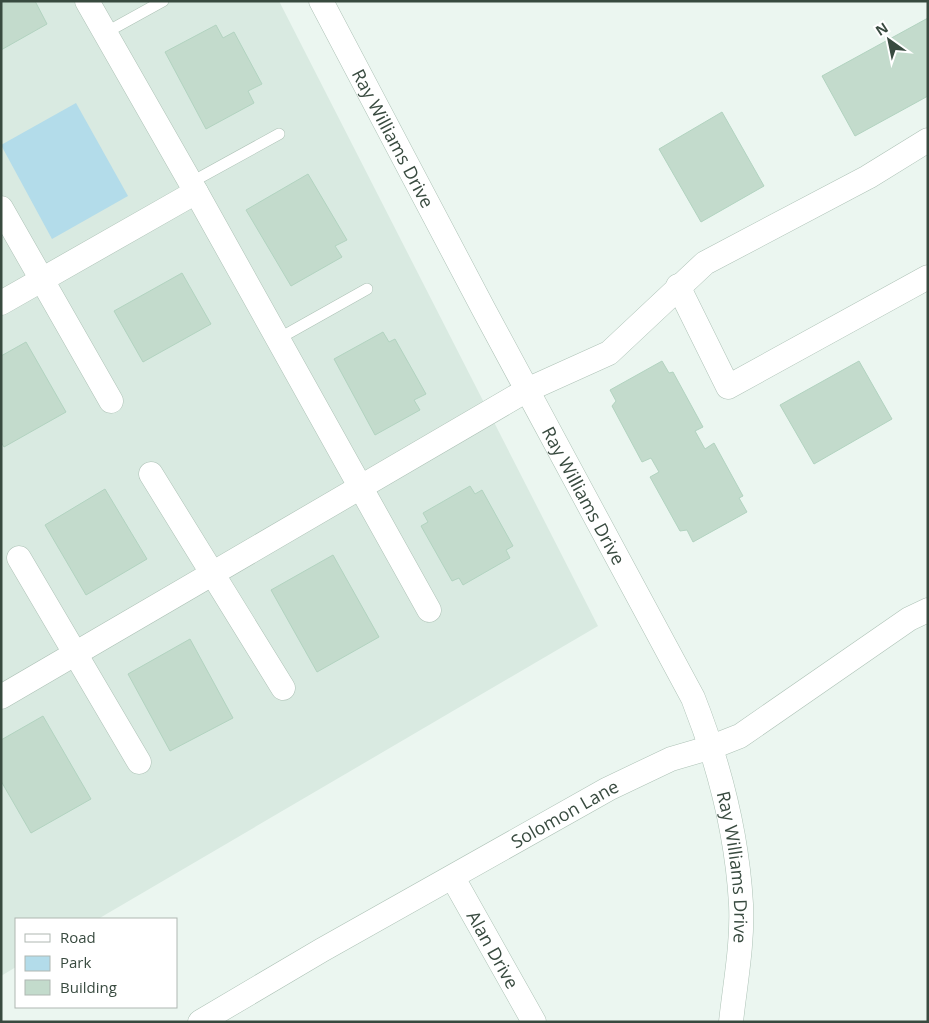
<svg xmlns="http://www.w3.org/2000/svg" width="929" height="1023" viewBox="0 0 929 1023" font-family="'Open Sans',sans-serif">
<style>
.residential{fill:#d9eae1}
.green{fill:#b3dcea}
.building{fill:#c3dbcc;stroke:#b2d3c0}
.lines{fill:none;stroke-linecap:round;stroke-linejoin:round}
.service-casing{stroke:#adc2b6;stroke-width:12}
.minor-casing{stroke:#adc2b6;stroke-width:25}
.service{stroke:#fff;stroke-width:11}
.minor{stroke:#fff;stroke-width:24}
.labels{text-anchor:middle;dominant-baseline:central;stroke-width:5;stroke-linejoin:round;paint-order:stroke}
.street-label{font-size:18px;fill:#384a3f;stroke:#fff}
</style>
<rect width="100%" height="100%" fill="#ebf6f0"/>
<path class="residential" d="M1 1H279L598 626 98 919H16V967L1 976Z"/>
<path class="green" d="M76 103 128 196 52 239 1 145Z"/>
<g class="building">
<path d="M1 1H35L47 24 1 50Z"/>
<path d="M928 18V96L855 136 822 76Z"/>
<path d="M216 25 223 38 234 32 262 84 248 91 254 103 206 129 165 52Z"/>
<path d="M722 112 764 186 701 222 659 149Z"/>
<path d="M308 174 347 240 335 246 342 257 291 286 246 210Z"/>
<path d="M182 273 211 324 143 362 114 311Z"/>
<path d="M383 332 389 342 395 339 426 394 414 400 420 410 375 435 334 359Z"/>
<path d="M26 342 66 412 4 447 1 442V356Z"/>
<path d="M662 361 669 373 673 372 703 427 695 431 705 449 714 443 743 496 739 498 747 512 693 542 687 530 680 531 650 477 659 472 651 458 642 462 612 406 616 401 610 390Z"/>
<path d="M859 361 892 419 814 464 780 405Z"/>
<path d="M470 486 475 494 482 490 513 546 506 550 510 558 463 585 459 578 452 581 421 526 428 522 423 513Z"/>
<path d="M105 489 147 559 86 595 45 525Z"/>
<path d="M333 555 379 637 317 672 271 590Z"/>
<path d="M190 639 233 718 170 751 128 674Z"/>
<path d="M43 716 91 799 31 833 1 781V740Z"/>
</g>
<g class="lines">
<defs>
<g id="service">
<path d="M105 33 163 1"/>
<path d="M190 183 279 134"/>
<path d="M278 339 367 289"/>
</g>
<g id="minor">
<path d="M87 1 196 192 429 610"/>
<path id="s1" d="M321 1 484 310 693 698C719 764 737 833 741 904 743 943 735 984 731 1022"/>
<path d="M1 208 111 401"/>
<path d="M678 286 728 387 928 277"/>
<path d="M1 303 196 192"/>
<path d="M151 474 283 688"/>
<path d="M19 558 139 762"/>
<path d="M1 697 527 390 609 353 705 263 868 177 928 140"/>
<path id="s2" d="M453 878 534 1022"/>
<path id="s3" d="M200 1022 322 950 608 789 671 759 712 747 740 736 909 619 928 610"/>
</g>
</defs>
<use href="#service" class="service-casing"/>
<use href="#minor" class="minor-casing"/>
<use href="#service" class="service"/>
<use href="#minor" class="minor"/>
</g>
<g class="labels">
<g class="street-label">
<text stroke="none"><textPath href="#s1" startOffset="155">Ray Williams Drive</textPath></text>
<text stroke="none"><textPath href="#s1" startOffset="560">Ray Williams Drive</textPath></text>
<text stroke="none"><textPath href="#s3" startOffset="420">Solomon Lane</textPath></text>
<text stroke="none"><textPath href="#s1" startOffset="965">Ray Williams Drive</textPath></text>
<text stroke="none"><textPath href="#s2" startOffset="82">Alan Drive</textPath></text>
</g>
</g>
<rect width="929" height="1023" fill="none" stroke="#384a3f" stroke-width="5"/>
<rect x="15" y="918" width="162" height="90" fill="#ffffff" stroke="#afb7b2"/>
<rect x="25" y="934" width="25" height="8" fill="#ffffff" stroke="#afb7b2"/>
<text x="60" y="943" font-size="15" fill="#384a3f">Road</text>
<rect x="25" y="956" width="25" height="15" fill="#b3dcea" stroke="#afb7b2"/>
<text x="60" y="968" font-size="15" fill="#384a3f">Park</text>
<rect x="25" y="980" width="25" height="15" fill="#c3dbcc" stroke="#afb7b2"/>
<text x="60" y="993" font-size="15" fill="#384a3f">Building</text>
<g transform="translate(889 40) rotate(327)" stroke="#ffffff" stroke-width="4" paint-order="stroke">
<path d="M0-4L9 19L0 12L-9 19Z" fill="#384a3f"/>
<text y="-8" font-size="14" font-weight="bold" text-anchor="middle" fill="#384a3f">N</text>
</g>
</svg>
